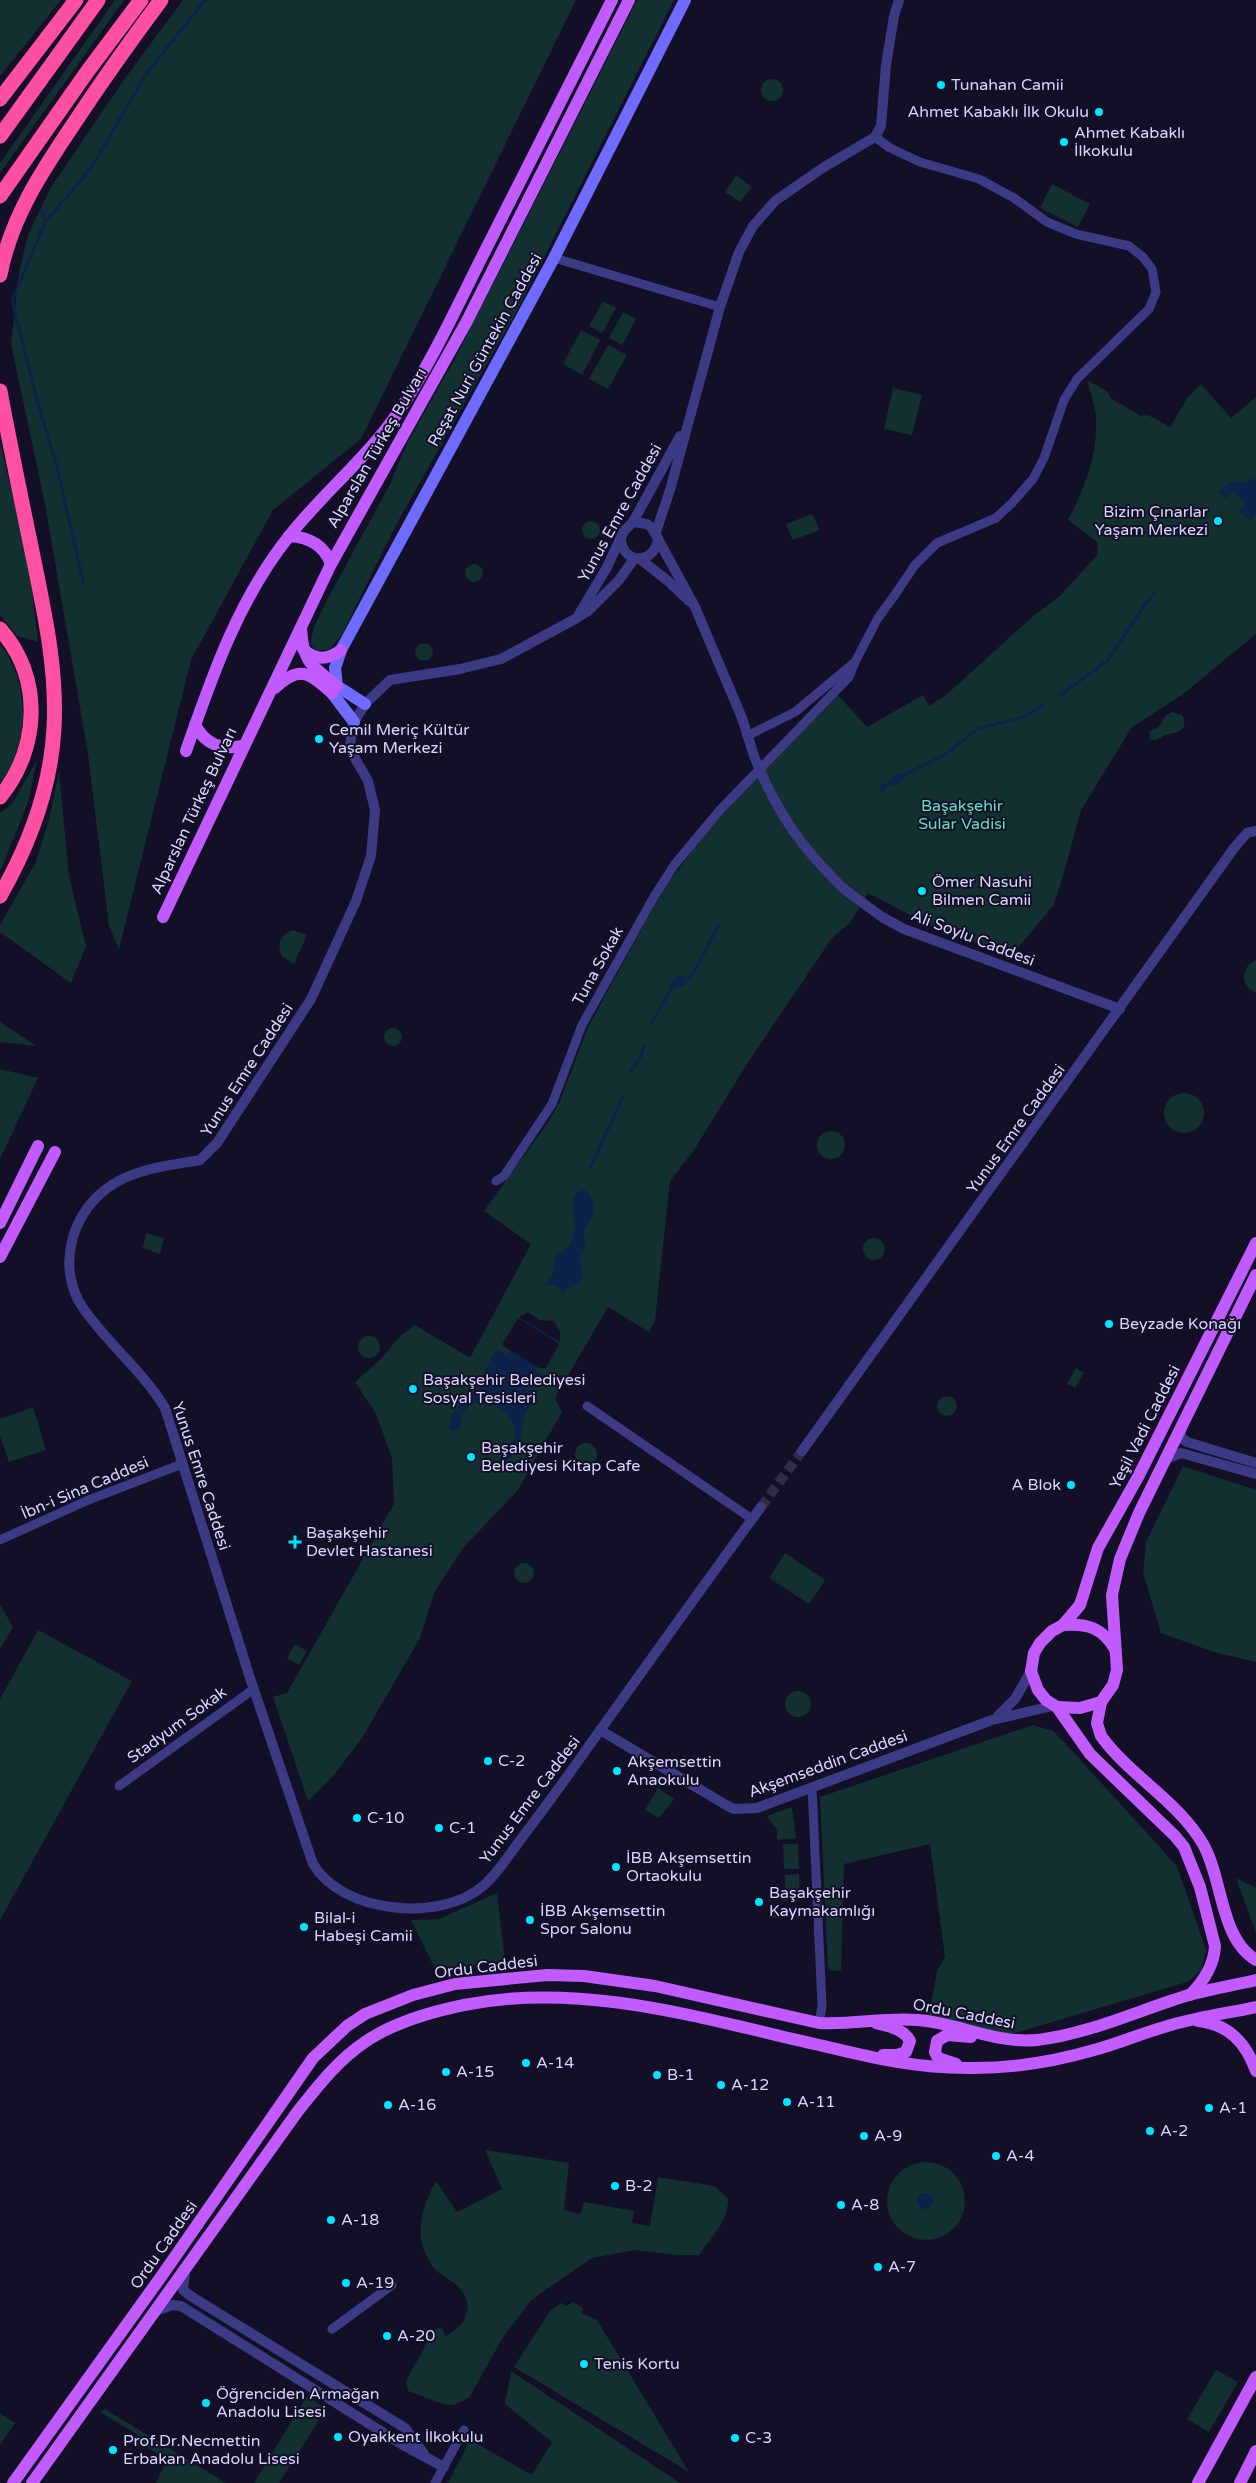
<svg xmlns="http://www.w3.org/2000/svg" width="1256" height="2483" viewBox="0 0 1256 2483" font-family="'Varela Round',sans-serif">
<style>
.green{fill:#12302f}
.water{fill:#0c2248}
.pier{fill:#130f26}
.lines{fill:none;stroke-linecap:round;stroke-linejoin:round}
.stream{stroke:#0c2248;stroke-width:3}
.tertiary-tunnel{stroke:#312d47;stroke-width:10;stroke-dasharray:10 5;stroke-linecap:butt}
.minor{stroke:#3d3a85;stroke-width:9}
.tertiary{stroke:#3d3a85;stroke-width:10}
.secondary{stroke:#6f6bff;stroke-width:12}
.primary{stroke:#c25bff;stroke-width:12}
.motorway{stroke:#ff4fa3;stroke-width:15}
.tertiary-bridge{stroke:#3d3a85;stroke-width:10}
.poi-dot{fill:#00e5ff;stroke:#130f26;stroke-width:2}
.labels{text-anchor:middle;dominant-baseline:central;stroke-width:4;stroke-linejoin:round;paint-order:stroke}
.poi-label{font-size:16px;fill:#d9d4ff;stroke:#130f26;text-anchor:start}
.street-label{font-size:16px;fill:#d9d4ff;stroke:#130f26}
.park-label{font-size:16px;fill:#5fe0c0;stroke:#130f26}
</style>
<rect width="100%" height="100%" fill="#130f26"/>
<g class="green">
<path d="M0 0H61L0 76Z"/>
<path d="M115 0H124L0 173V163Z"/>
<path d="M183 0H576L361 439 273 510 191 660 119 949 109 926 88 754 45 504 11 344 19 272 28 235 50 189 123 81Z"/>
<path d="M637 0H674L520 305 397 523 341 636 330 649 317 651 310 644 314 627 327 600 389 486 407 443 453 362 512 247Z"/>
<circle cx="772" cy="90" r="11"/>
<path d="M736 175 752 187 740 202 725 192Z"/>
<path d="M1052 184 1090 204 1078 227 1040 208Z"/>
<path d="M603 301 616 308 602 333 589 326Z"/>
<path d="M623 312 636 319 622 345 609 338Z"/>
<path d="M581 330 600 340 582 375 563 364Z"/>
<path d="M608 345 627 355 608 389 589 379Z"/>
<path d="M1087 380 1108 392 1110 398 1141 416 1148 415 1170 427 1188 397 1201 384 1231 418 1256 397V634L1182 695 1132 727 1081 810 1061 883 1053 906 1011 956 929 925 868 893 850 923 832 938 747 1064 694 1150 670 1181 655 1321 649 1332 608 1307 555 1398 562 1412 518 1490 463 1548 435 1591 420 1638 362 1738 334 1775 308 1801 273 1697 287 1693 394 1504 392 1458 375 1412 355 1382 382 1358 399 1337 415 1325 470 1358 531 1244 484 1211 549 1121 560 1101 588 1027 662 892 701 838 767 765 838 695 867 727 923 695 929 706 945 696 1032 617 1060 596 1098 554 1097 542 1068 520C1085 487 1098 455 1096 417 1095 405 1090 392 1087 380Z"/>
<path d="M893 388 922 395 912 435 884 429Z"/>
<path d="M0 442 29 564 38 642 17 636 0 615Z"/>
<path d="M812 514 820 530 793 540 786 524Z"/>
<circle cx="591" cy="530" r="9"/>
<circle cx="474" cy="573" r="9"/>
<circle cx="424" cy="652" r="9"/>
<path d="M0 644C31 683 30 744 0 783Z"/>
<path d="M1172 712 1182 715C1189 728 1180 733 1169 734 1161 735 1158 743 1150 739L1149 732 1160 726 1165 716Z"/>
<path d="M37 760 28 802 0 872V813L12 804Z"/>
<path d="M59 771 69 876 86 946 71 983 0 932V925L36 862 49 820Z"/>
<path d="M293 930 307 935 294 964 282 956C276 944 281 934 293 930Z"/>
<path d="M1256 960V993C1240 986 1240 967 1256 960Z"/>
<path d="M0 1022 36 1046 0 1042Z"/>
<circle cx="393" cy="1037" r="9"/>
<path d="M0 1069 38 1078 0 1159Z"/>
<circle cx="1184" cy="1113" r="20"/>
<circle cx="831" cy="1145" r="14"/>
<path d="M146 1233 164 1238 160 1254 143 1248Z"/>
<circle cx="874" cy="1249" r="11"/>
<circle cx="369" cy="1347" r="11"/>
<path d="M1076 1368 1084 1373 1075 1388 1067 1384Z"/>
<circle cx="947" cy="1406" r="10"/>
<path d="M33 1407 46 1450 9 1462 0 1436V1419Z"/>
<circle cx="586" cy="1454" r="11"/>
<path d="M1183 1466 1256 1490V1662L1214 1652 1161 1633 1143 1573 1146 1542Z"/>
<path d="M785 1553 825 1580 809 1604 769 1578Z"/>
<circle cx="524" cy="1573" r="10"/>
<path d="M0 1604 13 1627 0 1649Z"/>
<path d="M38 1630 132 1681 0 1920V1699Z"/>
<path d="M295 1644 307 1651 299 1665 287 1658Z"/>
<circle cx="798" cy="1704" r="13"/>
<path d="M1033 1725 1053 1731 1064 1742 1177 1866 1206 1950 1201 1971 1187 1982 1005 2036 929 2015 937 1971 945 1957 930 1844 844 1864 841 1971 828 1970 820 1797Z"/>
<path d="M658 1788 674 1799 659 1818 645 1810Z"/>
<path d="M792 1807 796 1838 777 1840V1830L767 1816Z"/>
<path d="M783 1844H798L799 1869H784Z"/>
<path d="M799 1874 800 1900 781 1901V1894L785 1890V1875Z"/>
<path d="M1236 1878 1256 1888V1933Z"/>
<path d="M497 1893 505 1961 436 1971 411 1920 439 1919Z"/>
<path d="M780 1907 801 1908V1918H769V1914Z"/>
<path d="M485 2150 569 2163 564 2210 580 2214 584 2202 634 2211 632 2223 650 2226 658 2177 715 2186 728 2199C729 2220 711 2238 699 2255H677L634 2250 592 2258 531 2300 502 2339 469 2398 453 2405 443 2404 408 2391 406 2381 434 2330 442 2327 445 2336C463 2328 476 2308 461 2290 454 2280 441 2277 434 2268 430 2263 425 2253 423 2247 416 2224 425 2201 436 2181L457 2212 502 2189Z"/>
<circle cx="926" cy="2201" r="39"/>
<path d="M573 2302 583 2308 582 2313 597 2320 689 2472 514 2367 550 2311 561 2303 566 2306Z"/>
<path d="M1216 2370 1238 2382 1209 2432 1187 2419Z"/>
<path d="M511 2371 680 2483H448L470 2440 532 2475 552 2442 505 2404Z"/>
<path d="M307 2396 326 2409 279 2483H254Z"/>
<path d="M105 2409 226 2483H156L167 2459 135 2441 138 2435 100 2412Z"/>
<path d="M0 2413 15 2423 0 2445Z"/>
</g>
<g class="water">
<path d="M1251 478 1256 481V512L1251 521 1239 511 1246 502 1233 492 1226 498 1218 492 1232 482H1246Z"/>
<path d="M899 773H903L904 780 894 786 892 783 887 787 884 792 879 791 880 785 891 782 890 779Z"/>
<path d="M677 976H685L688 979 686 985 670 991V985Z"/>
<path d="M583 1190 587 1191 594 1202V1208L593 1216 584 1231 585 1249 580 1259 583 1279 577 1285 567 1289 563 1295 557 1286 545 1284 552 1275 556 1255C593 1237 558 1199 583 1190Z"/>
<path d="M528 1315 558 1339 556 1345 534 1370 546 1376 541 1386 537 1378 533 1376 526 1377 524 1381 526 1390H539C534 1399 525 1411 523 1421 519 1440 526 1449 505 1461L500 1452C550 1427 461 1367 460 1430H449C452 1406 458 1410 472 1395 481 1385 489 1361 496 1349L508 1355 510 1350 504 1345 517 1322Z"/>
<circle cx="925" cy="2201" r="8"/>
</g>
<g class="pier">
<path d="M528 1312 539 1320 554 1321 560 1332V1342L519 1317Z"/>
<path d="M518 1318 559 1344 546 1368H539L502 1345Z"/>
</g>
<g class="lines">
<g class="stream">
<path d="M42 211 45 222"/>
<path d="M83 582 57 467 36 396 13 305V299L45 222 79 183 94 163 146 74 205 0"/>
<path d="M1059 696 1108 660 1145 604 1155 593"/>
<path d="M904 775 947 753 977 729 1023 717 1044 705"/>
<path d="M688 979 693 974 719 924"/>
<path d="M651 1024 670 991"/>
<path d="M630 1072 641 1056 644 1046"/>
<path d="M590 1168 624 1095"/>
</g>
<path class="tertiary-tunnel" d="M761 1507 802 1451"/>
<g class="minor">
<path d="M554 258 720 307"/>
<path d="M747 736 795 712 855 662 878 618 894 596 915 565 937 543 996 518 1012 503 1033 479 1044 458 1064 400 1077 379 1149 309 1156 292 1152 269 1143 257 1129 246 1076 234 1047 222 1014 198 979 179 920 162 890 148 875 137"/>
<path d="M496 1181 504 1176 552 1104 582 1025 655 895 675 864 720 810 849 677 855 662"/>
<path d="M587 1406 752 1519"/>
<path d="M0 1540 86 1501 182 1464"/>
<path d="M119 1786 254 1689"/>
<path d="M812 1787 822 2006 819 2023"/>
<path d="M332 2329 392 2285"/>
<path d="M435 2483 464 2430"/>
</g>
<g class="tertiary">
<path d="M633 522 647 524 652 528 695 607 742 718 754 756"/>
<path d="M656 532 670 490 720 307 739 252 753 226 775 201 824 167 875 137 881 126 886 65 894 16 899 0"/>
<path d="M621 541C625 566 656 563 658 538"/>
<path d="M634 559 619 580 588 611 575 619 501 659 460 669 390 680 365 704 354 722 350 744 352 753 368 781 375 810 371 856 356 901 311 999 217 1143 200 1160C172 1165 140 1168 115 1183 72 1208 55 1267 83 1308 108 1344 143 1371 165 1408L250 1678 313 1864C342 1913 440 1923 483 1886 498 1873 509 1855 521 1839 543 1810 565 1780 586 1750 644 1669 702 1587 761 1507"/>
<path d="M640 559 668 581 689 601"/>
<path d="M579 614 606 569 624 531 633 522 680 436"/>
<path d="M844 889 882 917 904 929 1120 1009"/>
<path d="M1180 1432 1182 1438 1187 1442 1256 1463"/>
<path d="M802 1451 1234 848 1247 833 1256 831"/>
<path d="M1166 1459 1181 1453 1256 1474"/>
<path d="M998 1716 1015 1699 1031 1671"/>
<path d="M600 1730 726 1805 734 1809 757 1808 992 1720 1053 1706"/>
<path d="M185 2271 183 2290 189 2295 405 2428 424 2454"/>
<path d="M155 2311 173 2305 181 2306 403 2445 444 2467"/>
</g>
<g class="secondary">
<path d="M332 693 354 722"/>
<path d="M365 704 337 686 335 668 341 650 554 258 685 0"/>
</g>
<g class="primary">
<path d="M289 536C309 537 324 545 331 564"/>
<path d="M301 628C303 663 311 665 337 686"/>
<path d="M303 649C316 661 328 660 341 650"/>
<path d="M275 688C299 665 309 672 332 693"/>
<path d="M195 725C206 745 221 750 243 746"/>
<path d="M186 751C212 676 239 598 290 535 324 492 368 457 399 411 433 360 458 304 486 249 528 166 570 83 612 0"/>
<path d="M163 917 331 564 467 321 629 0"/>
<path d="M0 1223 38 1146"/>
<path d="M0 1257 55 1152"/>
<path d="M1063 1625C1088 1623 1102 1628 1115 1649"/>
<path d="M1101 1702 1097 1723 1101 1736C1130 1776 1178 1801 1203 1844 1223 1879 1220 1939 1256 1960"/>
<path d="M1057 1707 1080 1708 1101 1702 1113 1685 1117 1670 1112 1595 1120 1559 1139 1513 1256 1275"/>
<path d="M1190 1995C1204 1981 1214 1966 1215 1946L1200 1887 1184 1847 1175 1836 1090 1754 1057 1707 1046 1700 1038 1690 1031 1671 1034 1653 1040 1643 1052 1631 1063 1625 1080 1605 1098 1548 1138 1477 1256 1243"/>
<path d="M1198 2021C1229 2024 1246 2043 1256 2071"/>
<path d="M876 2023C889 2027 903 2028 910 2041L906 2052 897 2055H883"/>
<path d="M956 2064 938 2058 935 2052 937 2041 947 2035 971 2037"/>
<path d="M13 2483 163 2274 313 2058 347 2026 365 2014 413 1995 455 1984 547 1975 584 1976 655 1986 819 2023C853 2025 885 2017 918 2020 958 2023 995 2044 1037 2040 1089 2034 1139 2010 1189 1995 1211 1989 1234 1985 1256 1980"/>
<path d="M32 2483 298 2111C318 2086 338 2060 365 2042 394 2022 430 2012 464 2005 583 1981 703 2019 819 2045 873 2058 918 2069 974 2068 1014 2068 1056 2061 1094 2050 1120 2043 1145 2032 1171 2025 1199 2017 1228 2013 1256 2007"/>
<path d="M1198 2483 1256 2377"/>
<path d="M1240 2483 1256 2451"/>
</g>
<g class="motorway">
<path d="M0 99 76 0"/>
<path d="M0 136 98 0"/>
<path d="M0 196 87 72 141 0"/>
<path d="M0 275C11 216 44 168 77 119 104 78 132 39 161 0"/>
<path d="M0 391C11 450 23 508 35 566 46 620 57 673 54 728 51 787 29 845 0 896"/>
<path d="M0 629C43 677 40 748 0 797"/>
</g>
<path class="tertiary-bridge" d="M754 756C777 813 800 846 844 889"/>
</g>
<g class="poi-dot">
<circle cx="941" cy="85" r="5"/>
<circle cx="1099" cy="112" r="5"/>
<circle cx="1064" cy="142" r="5"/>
<circle cx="1218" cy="521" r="5"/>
<circle cx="319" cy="739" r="5"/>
<circle cx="922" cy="891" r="5"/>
<circle cx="1109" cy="1324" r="5"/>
<circle cx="413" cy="1389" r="5"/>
<circle cx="471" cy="1457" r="5"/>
<circle cx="1071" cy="1485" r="5"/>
<path d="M292.5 1534.5h5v5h5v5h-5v5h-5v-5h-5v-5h5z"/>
<circle cx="488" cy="1761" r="5"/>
<circle cx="617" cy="1771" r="5"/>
<circle cx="357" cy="1818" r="5"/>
<circle cx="439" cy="1828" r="5"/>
<circle cx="616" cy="1867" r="5"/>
<circle cx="759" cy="1902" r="5"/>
<circle cx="530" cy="1920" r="5"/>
<circle cx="304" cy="1927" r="5"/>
<circle cx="526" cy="2063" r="5"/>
<circle cx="446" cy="2072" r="5"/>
<circle cx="657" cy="2075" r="5"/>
<circle cx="721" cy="2085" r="5"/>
<circle cx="787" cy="2102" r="5"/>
<circle cx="388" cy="2105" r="5"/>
<circle cx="1209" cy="2108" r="5"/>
<circle cx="1150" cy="2131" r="5"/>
<circle cx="864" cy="2136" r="5"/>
<circle cx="996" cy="2156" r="5"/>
<circle cx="615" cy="2186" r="5"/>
<circle cx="841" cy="2205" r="5"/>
<circle cx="331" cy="2220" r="5"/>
<circle cx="878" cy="2267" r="5"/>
<circle cx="346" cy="2283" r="5"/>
<circle cx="387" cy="2336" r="5"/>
<circle cx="584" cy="2364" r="5"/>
<circle cx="206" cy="2403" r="5"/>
<circle cx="338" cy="2437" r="5"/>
<circle cx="735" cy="2438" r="5"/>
<circle cx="113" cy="2450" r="5"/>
</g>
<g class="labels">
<g class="poi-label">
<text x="951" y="85">Tunahan Camii</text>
<text x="1089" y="112" text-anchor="end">Ahmet Kabaklı İlk Okulu</text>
<text x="1074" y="133">Ahmet Kabaklı<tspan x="1074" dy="18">İlkokulu</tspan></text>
<text x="1208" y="512" text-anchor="end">Bizim Çınarlar<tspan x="1208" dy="18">Yaşam Merkezi</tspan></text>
<text x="329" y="730">Cemil Meriç Kültür<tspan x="329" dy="18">Yaşam Merkezi</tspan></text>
<text x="932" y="882">Ömer Nasuhi<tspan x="932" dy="18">Bilmen Camii</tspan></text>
<text x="1119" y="1324">Beyzade Konağı</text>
<text x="423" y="1380">Başakşehir Belediyesi<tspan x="423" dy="18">Sosyal Tesisleri</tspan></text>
<text x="481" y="1448">Başakşehir<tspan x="481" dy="18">Belediyesi Kitap Cafe</tspan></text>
<text x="1061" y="1485" text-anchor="end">A Blok</text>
<text x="306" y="1533">Başakşehir<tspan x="306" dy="18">Devlet Hastanesi</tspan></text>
<text x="498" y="1761">C-2</text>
<text x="627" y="1762">Akşemsettin<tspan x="627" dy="18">Anaokulu</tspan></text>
<text x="367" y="1818">C-10</text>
<text x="449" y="1828">C-1</text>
<text x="626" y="1858">İBB Akşemsettin<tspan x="626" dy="18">Ortaokulu</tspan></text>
<text x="769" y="1893">Başakşehir<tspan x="769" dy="18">Kaymakamlığı</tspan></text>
<text x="540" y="1911">İBB Akşemsettin<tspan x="540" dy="18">Spor Salonu</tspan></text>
<text x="314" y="1918">Bilal-i<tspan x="314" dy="18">Habeşi Camii</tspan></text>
<text x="536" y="2063">A-14</text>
<text x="456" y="2072">A-15</text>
<text x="667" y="2075">B-1</text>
<text x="731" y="2085">A-12</text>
<text x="797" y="2102">A-11</text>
<text x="398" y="2105">A-16</text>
<text x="1219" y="2108">A-1</text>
<text x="1160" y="2131">A-2</text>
<text x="874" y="2136">A-9</text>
<text x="1006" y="2156">A-4</text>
<text x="625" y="2186">B-2</text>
<text x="851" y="2205">A-8</text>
<text x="341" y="2220">A-18</text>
<text x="888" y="2267">A-7</text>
<text x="356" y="2283">A-19</text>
<text x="397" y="2336">A-20</text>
<text x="594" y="2364">Tenis Kortu</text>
<text x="216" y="2394">Öğrenciden Armağan<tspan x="216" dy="18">Anadolu Lisesi</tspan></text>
<text x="348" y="2437">Oyakkent İlkokulu</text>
<text x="745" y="2438">C-3</text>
<text x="123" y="2441">Prof.Dr.Necmettin<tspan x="123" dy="18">Erbakan Anadolu Lisesi</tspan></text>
</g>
<g class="street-label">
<text transform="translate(485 350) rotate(-61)">Reşat Nuri Güntekin Caddesi</text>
<text transform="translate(377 448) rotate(-60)">Alparslan Türkeş Bulvarı</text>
<text transform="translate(620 513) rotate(-61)">Yunus Emre Caddesi</text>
<text transform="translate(194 811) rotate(-65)">Alparslan Türkeş Bulvarı</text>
<text transform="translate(973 938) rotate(21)">Ali Soylu Caddesi</text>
<text transform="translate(598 966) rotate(-61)">Tuna Sokak</text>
<text transform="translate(247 1070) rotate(-57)">Yunus Emre Caddesi</text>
<text transform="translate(1016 1129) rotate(-54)">Yunus Emre Caddesi</text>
<text transform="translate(1145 1427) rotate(-63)">Yeşil Vadi Caddesi</text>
<text transform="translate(201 1476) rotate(72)">Yunus Emre Caddesi</text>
<text transform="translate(85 1488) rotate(-23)">İbn-i Sina Caddesi</text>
<text transform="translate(177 1725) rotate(-36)">Stadyum Sokak</text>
<text transform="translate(828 1764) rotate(-20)">Akşemseddin Caddesi</text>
<text transform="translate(530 1800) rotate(-53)">Yunus Emre Caddesi</text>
<text transform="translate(486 1967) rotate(-7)">Ordu Caddesi</text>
<text transform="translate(964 2014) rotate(11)">Ordu Caddesi</text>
<text transform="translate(164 2245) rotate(-55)">Ordu Caddesi</text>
</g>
<g class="park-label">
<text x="962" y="806">Başakşehir<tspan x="962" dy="18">Sular Vadisi</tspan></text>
</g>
</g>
</svg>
